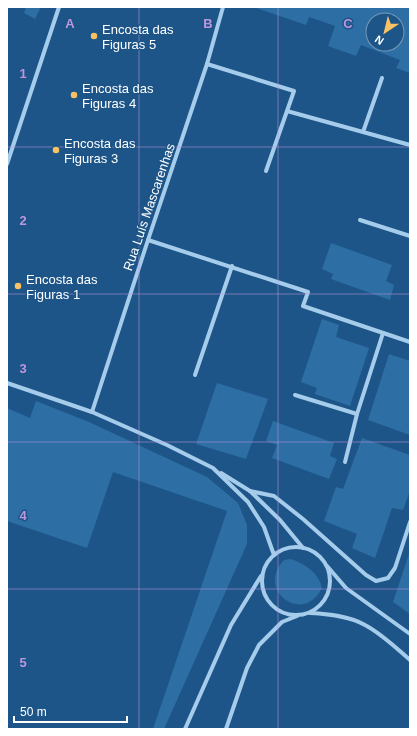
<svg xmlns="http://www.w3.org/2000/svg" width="417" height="736" viewBox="0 0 417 736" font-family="Arial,sans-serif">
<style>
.green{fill:#2d6ea4;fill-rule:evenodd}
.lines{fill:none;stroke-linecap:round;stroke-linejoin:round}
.minor{stroke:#a6ccec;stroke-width:4}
.grid{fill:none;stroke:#bd96df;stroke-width:1;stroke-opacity:0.55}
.poi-dot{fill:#fbc264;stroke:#1d5588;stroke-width:1.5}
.labels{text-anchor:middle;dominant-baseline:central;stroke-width:3;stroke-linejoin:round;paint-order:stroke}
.poi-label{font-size:13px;fill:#fff;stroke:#1d5588;text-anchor:start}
.street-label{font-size:13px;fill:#fff;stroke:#1d5588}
.grid-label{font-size:13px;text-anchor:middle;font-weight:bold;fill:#bd96df;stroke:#1d5588;stroke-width:3;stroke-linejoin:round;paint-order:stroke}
</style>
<rect width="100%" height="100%" fill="#1d5588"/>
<g class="green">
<path d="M26 7H41L35 19 24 13Z"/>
<path d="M253 7H410V73L396 68 400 60 361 45 356 56 328 46 335 26 309 17 306 25ZM373 20H397V44H373Z"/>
<path d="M331 243 392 265 386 281 394 285 390 300 331 279 333 274 322 269Z"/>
<path d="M322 319 339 325 336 337 369 348 350 406 315 394 317 388 301 382Z"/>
<path d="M389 354 410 361V435L368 420Z"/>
<path d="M217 383 268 399 246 459 196 444Z"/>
<path d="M36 401 89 422 207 477 238 503 247 525V544L164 729H153L227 511 113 472 87 548 7 521V408L30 418Z"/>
<path d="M273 421 334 443 330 456 337 459 329 479 272 458 277 445 266 441Z"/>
<path d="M362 438 410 455V491L403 510 392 508 375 558 352 548 357 534 324 521 336 487 343 489Z"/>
<path d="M410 551V614L393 602Z"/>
<path d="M291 559C305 564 318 572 322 588 303 626 255 590 284 560Z"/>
</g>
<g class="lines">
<g class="minor">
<path d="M207 64 294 91 287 111 410 145"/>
<path d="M363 132 382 78"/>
<path d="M7 164 59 7"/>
<path d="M266 171 287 111"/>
<path d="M360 220 410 236"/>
<path d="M148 240 308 292 303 306 410 342"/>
<path d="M195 375 232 266"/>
<path d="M7 383 92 412 167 445 213 468 248 502 264 527 274 555"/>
<path d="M295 395 357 414"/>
<path d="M92 412 148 240 207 64 223 7"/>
<path d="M345 462 357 414 383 333"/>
<path d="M221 473 250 491 280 520 303 548"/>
<path d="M250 491 274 496 303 519 366 575 376 581 388 578 395 568 410 522"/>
<circle cx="296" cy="581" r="34"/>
<path d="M327 566 346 588 410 634"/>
<path d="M310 613C329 614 349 616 365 625 382 634 396 648 410 660"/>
<path d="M185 729 231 625 261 576"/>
<path d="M226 729 247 668 259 645 282 622 297 616"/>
</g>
</g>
<path class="grid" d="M139 7V729M278 7V729M7 147H410M7 294H410M7 442H410M7 589H410"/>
<g class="poi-dot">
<circle cx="94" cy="36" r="4"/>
<circle cx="74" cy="95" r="4"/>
<circle cx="56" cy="150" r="4"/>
<circle cx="18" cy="286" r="4"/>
</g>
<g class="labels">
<g class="poi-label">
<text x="102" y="29">Encosta das<tspan x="102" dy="15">Figuras 5</tspan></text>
<text x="82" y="88">Encosta das<tspan x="82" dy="15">Figuras 4</tspan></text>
<text x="64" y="143">Encosta das<tspan x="64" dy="15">Figuras 3</tspan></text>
<text x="26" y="279">Encosta das<tspan x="26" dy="15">Figuras 1</tspan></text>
</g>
<g class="street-label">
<text transform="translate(149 207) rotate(-71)">Rua Luís Mascarenhas</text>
</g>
</g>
<g class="grid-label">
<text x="70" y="28">A</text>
<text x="208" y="28">B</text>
<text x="348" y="28">C</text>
<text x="23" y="78">1</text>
<text x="23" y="225">2</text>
<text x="23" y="373">3</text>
<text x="23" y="520">4</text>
<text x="23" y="667">5</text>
</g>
<rect width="417" height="736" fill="none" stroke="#ffffff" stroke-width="16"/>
<g transform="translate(385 32) rotate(215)"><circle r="19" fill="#1d5588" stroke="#7799b8"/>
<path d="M0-3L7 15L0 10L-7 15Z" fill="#fbc264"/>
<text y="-6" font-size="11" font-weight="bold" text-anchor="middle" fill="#ffffff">N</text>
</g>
<path d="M14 716v6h113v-6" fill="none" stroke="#ffffff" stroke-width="2"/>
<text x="20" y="716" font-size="12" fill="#ffffff" stroke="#1d5588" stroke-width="3" paint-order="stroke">50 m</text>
</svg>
